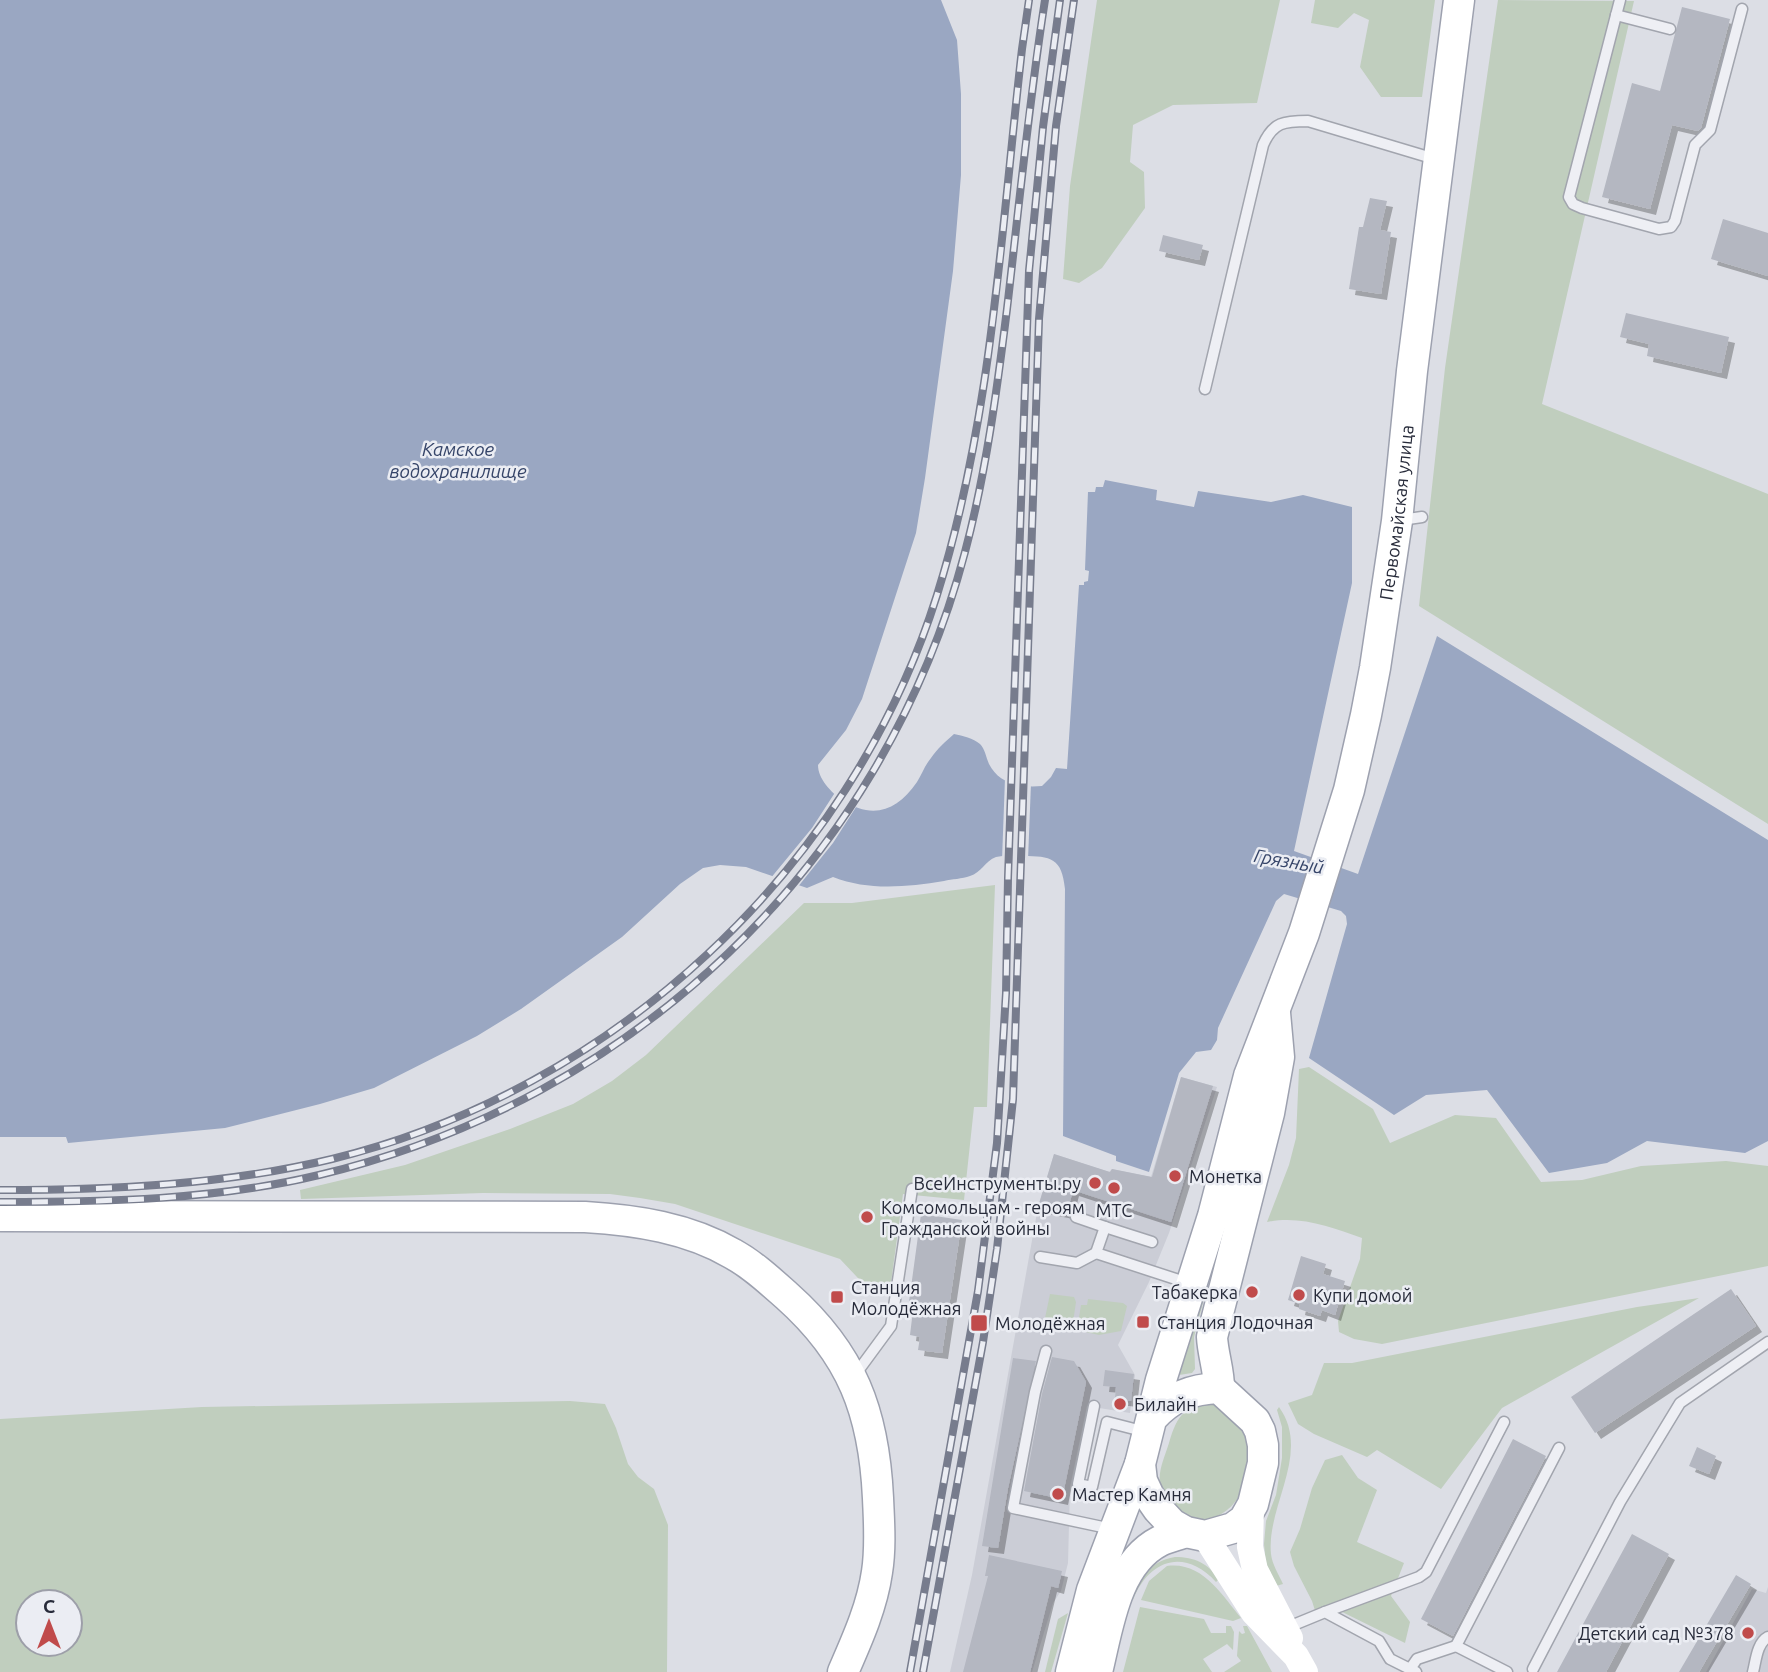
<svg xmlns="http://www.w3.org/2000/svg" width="1768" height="1672" viewBox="0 0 1768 1672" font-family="Ubuntu,sans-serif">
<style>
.built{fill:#cbcdd6}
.green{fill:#c0cebe;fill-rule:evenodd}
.water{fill:#9aa7c2}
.pier{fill:#dcdee5}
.building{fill:#b4b7c1;filter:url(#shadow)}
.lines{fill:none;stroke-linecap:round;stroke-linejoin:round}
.lane-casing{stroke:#a2a5ae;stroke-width:13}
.primary-casing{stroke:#9da1af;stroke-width:33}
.lane{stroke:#eeeff4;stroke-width:10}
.secondary{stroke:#fff;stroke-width:26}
.primary{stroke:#fff;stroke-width:30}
.rail-casing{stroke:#777c8d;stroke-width:8}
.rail{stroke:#ebedf3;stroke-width:5;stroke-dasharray:16;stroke-linecap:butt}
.poi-dot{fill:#c04b4b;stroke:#ebedf3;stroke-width:2.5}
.labels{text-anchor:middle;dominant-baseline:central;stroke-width:5;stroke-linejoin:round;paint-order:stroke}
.street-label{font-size:18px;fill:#272b3a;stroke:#ebedf3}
.poi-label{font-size:18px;fill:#272b3a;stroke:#ebedf3;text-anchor:start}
.water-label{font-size:19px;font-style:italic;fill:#364569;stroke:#ebedf3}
</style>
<defs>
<filter id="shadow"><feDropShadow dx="6" dy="6" stdDeviation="0" flood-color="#0004"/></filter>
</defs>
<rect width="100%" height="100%" fill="#dcdee5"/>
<g class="built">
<path d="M1181 1077 1217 1087 1169 1233 1149 1282 1118 1345 1135 1375 1130 1413 1087 1406 1070 1487 1068 1563 1061 1591 1053 1603 1032 1672H950L972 1575 1038 1207 1054 1154 1109 1172 1112 1169 1151 1177Z"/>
<path d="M1768 1587V1672H1706L1752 1589 1766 1593Z"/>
</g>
<g class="green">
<path d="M1097 0H1280L1257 103 1173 105 1133 125 1130 162 1144 172 1145 208 1102 268 1079 283 1063 279 1070 186Z"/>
<path d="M1315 0H1435L1422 97H1381L1360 67 1369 20 1354 13 1338 28 1311 23Z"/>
<path d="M1498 0 1634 1 1542 404 1768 494V824L1419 606 1445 368Z"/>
<path d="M995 885 987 1107H974L964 1200 903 1194 890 1290 873 1294 840 1259 675 1204 640 1198 610 1194 483 1193 301 1199 300 1190 405 1165 510 1129 573 1104 612 1081 646 1055 804 903H852Z"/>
<path d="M1309 1067 1373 1109 1390 1143 1455 1115 1496 1118 1541 1182 1582 1180 1641 1166 1726 1161 1768 1166V1266L1382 1344 1354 1339 1339 1332 1338 1321 1360 1259 1362 1238C1331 1227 1300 1215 1267 1222L1289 1165 1296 1138 1299 1069Z"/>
<path d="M1221 1235 1194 1337 1195 1369 1192 1373 1179 1375Z"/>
<path d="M1050 1294 1074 1297 1076 1302 1072 1329 1044 1323Z"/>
<path d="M1699 1298 1502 1408 1441 1489 1377 1450 1367 1457 1314 1434 1298 1424 1288 1403 1312 1395 1324 1363H1352L1637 1307Z"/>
<path d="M1088 1299 1123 1303 1127 1306 1121 1331 1099 1335 1077 1330 1081 1305H1087Z"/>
<path d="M570 1401 605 1404 616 1428 628 1464 638 1477 654 1489 668 1525 667 1672H0V1419L202 1407ZM28 1602H70V1644H28Z"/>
<path d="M1216 1402 1245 1423C1250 1446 1251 1475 1239 1496 1218 1532 1166 1528 1160 1484 1158 1470 1165 1456 1169 1443 1178 1412 1185 1407 1216 1402Z"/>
<path d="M1279 1407C1312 1453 1266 1506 1271 1554 1272 1564 1279 1575 1283 1584L1276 1586 1266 1564 1264 1544 1266 1521 1276 1495 1282 1458V1427L1277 1410Z"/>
<path d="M1342 1455 1358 1478 1377 1490 1357 1542 1404 1563 1391 1596 1410 1622 1405 1643 1330 1606 1318 1620 1312 1601 1294 1566 1290 1552 1300 1529 1312 1488 1325 1460Z"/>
<path d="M1175 1557C1195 1557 1207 1563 1219 1579L1216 1582C1185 1548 1149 1559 1133 1600L1128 1598C1143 1577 1148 1562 1175 1557Z"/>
<path d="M1167 1566C1202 1561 1222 1595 1241 1618L1233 1621 1141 1600 1149 1581Z"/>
<path d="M1140 1607 1204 1619 1211 1633H1226V1626H1231L1234 1632 1233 1650 1227 1644 1203 1659 1212 1672H1123Z"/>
<path d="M1068 1613 1051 1672H1045L1058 1619Z"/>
<path d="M1243 1626H1247L1272 1672H1224L1241 1661 1237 1656 1239 1631 1242 1634 1245 1633Z"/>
</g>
<path class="water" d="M0 0H941L957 40 961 94V175L953 271 925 478 916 533 862 699 846 730 818 765C818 779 831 792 842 800 873 820 897 811 917 782 922 774 925 765 931 758 937 749 946 741 954 734 963 736 973 738 980 744 985 749 986 757 989 764 999 784 1021 788 1042 786L1051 777 1056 768 1067 769 1079 585H1084V582L1088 581 1089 571 1085 570 1088 492H1095L1096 487H1103L1105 480 1157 490 1156 500 1194 507 1198 491 1271 502 1303 495 1352 507V583L1294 851 1358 874 1437 636 1768 840V1141L1745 1153 1647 1141 1607 1163 1549 1173 1487 1090 1426 1095 1394 1115 1309 1058 1347 924 1346 916 1341 911 1284 894 1276 901 1218 1028 1217 1040 1211 1050 1196 1052 1179 1073 1149 1172 1116 1161V1156L1063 1136 1065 889C1062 858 1051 856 1023 856 1014 856 1004 855 996 857 985 861 981 873 970 876 962 879 952 879 944 881 906 887 869 891 833 877L807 888 746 867 720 865 703 868 680 884 622 937 521 1009 477 1036 374 1088 320 1104 225 1128 68 1143 66 1137H0Z"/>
<g class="pier">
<path d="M1005 778 1031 783 1028 860H1002Z"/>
<path d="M836 791 858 804 833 843 797 888 770 879 812 828Z"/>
</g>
<g class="building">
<path d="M1682 7 1730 19 1701 128 1698 131 1672 125 1650 209 1602 197 1632 83 1660 91Z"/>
<path d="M1370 198 1387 201 1380 230 1391 232 1381 294 1349 289 1359 227H1363Z"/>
<path d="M1723 219 1768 233V276L1711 259Z"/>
<path d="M1163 235 1203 245 1199 260 1159 251Z"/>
<path d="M1626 313 1729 337 1721 373 1647 356 1649 344 1620 337Z"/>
<path d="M1181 1077 1213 1086 1171 1222 1073 1190 1067 1213 1038 1207 1054 1154 1110 1172 1112 1169 1152 1177Z"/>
<path d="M921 1214 962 1220 942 1353 918 1350 920 1337 910 1335 914 1302H909Z"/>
<path d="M1301 1256 1326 1264 1323 1274 1345 1281 1335 1315 1322 1310 1320 1316 1299 1309 1300 1304 1288 1300Z"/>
<path d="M1731 1289 1756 1326 1595 1433 1571 1397Z"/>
<path d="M1052 1357 1074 1361 1086 1382 1062 1499 1024 1491 1042 1394Z"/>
<path d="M1013 1358 1036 1361 1008 1488 998 1548 982 1546Z"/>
<path d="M1105 1370 1134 1374 1131 1401 1115 1399 1116 1387 1103 1386Z"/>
<path d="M1513 1439 1546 1456 1453 1636 1421 1619Z"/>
<path d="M1697 1447 1716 1456 1709 1474 1689 1466Z"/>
<path d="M1632 1534 1669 1554 1606 1672H1557Z"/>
<path d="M989 1555 1062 1571 1058 1588 1051 1586 1030 1672H963L988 1576H985Z"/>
<path d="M1736 1575 1751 1584 1699 1672H1679Z"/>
</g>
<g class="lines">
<defs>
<g id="lane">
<path d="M1620 0 1569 197 1573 204 1582 208 1659 229 1671 227 1675 221 1695 145 1710 130 1742 9"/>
<path d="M1616 15 1670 29"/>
<path d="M1205 389 1263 145C1273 122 1284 121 1308 121L1435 159"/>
<path d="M1401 520 1422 517"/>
<path d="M1076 1217 1105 1227"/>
<path d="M1152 1242 1105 1227 1096 1253 1188 1283"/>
<path d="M1040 1257 1077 1263 1096 1253"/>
<path d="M1046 1351 1035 1392 1013 1508 1112 1529"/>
<path d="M855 1375 891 1326 912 1189"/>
<path d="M1094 1406 1078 1484 1092 1487 1107 1422 1146 1432"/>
<path d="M1325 1612 1419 1577 1426 1572 1504 1422"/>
<path d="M1286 1628 1325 1612 1379 1641 1390 1659 1416 1672"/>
<path d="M1410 1669 1417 1659 1456 1646"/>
<path d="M1533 1669 1620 1502 1680 1403 1768 1342"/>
<path d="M1507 1672 1456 1646 1559 1448"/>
<path d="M1753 1672C1756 1660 1757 1643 1768 1637"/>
</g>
<g id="primary">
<path d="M0 1216 585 1217C636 1220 689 1228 733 1254 753 1265 770 1281 787 1296 852 1354 874 1412 878 1498 879 1522 881 1547 877 1572 872 1607 857 1640 843 1672"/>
<path d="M1219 1388C1219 1370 1213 1355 1212 1337L1269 1113 1279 1057 1275 1013"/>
<path id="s1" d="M1152 1418C1171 1397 1191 1389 1219 1388L1255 1421 1260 1431 1263 1445V1463L1253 1504 1244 1520 1233 1528 1205 1536 1186 1532 1172 1524 1158 1509 1149 1496 1142 1481 1140 1464 1161 1380 1213 1216 1249 1076 1304 933 1349 790 1366 715 1375 668 1397 521 1412 371 1459 0"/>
<path d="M1071 1672 1092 1590 1140 1464"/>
<path d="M1097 1672C1108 1628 1115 1564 1160 1541 1168 1537 1178 1535 1186 1532"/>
</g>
</defs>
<use href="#lane" class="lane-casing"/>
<use href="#primary" class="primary-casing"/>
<use href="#lane" class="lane"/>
<g class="secondary">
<path d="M1251 1508 1250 1547 1255 1570 1290 1638"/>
<path d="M1205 1536 1254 1613 1296 1656 1305 1672"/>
</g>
<use href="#primary" class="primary"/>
<defs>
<g id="rail">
<path d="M0 1190C111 1190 224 1185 332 1159 611 1091 851 870 937 595 992 419 1001 231 1022 49L1029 0"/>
<path d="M0 1202C106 1202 215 1200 319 1175 632 1100 882 866 965 552 986 473 997 390 1007 309 1019 206 1029 102 1045 0"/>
<path d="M910 1672 978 1291 997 1143 1006 993 1008 878 1029 271 1043 127 1060 0"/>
<path d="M923 1672 983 1342 997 1249 1013 1099 1039 319 1056 126 1074 0"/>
</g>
</defs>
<use href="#rail" class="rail-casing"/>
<use href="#rail" class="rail"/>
</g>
<g class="poi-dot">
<circle cx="1175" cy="1176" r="7"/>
<circle cx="1095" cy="1183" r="7"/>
<circle cx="1114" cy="1188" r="7"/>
<circle cx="867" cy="1217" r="7"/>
<circle cx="1252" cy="1292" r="7"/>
<circle cx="1299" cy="1295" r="7"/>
<rect x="830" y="1290" width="14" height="14" rx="3.5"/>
<rect x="1136" y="1315" width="14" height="14" rx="3.5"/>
<rect x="970" y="1314" width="18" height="18" rx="3.5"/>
<circle cx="1120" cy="1404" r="7"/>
<circle cx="1058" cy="1494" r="7"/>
<circle cx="1748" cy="1633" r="7"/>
</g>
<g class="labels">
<g class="street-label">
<text stroke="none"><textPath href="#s1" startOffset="1365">Первомайская улица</textPath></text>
</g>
<g class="poi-label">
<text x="1189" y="1176">Монетка</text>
<text x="1081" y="1183" text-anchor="end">ВсеИнструменты.ру</text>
<text x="881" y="1207">Комсомольцам - героям<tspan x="881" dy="21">Гражданской войны</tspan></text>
<text x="1114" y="1210" text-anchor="middle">МТС</text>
<text x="851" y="1287">Станция<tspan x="851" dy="21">Молодёжная</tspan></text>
<text x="1238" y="1292" text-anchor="end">Табакерка</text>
<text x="1313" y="1295">Купи домой</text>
<text x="1157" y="1322">Станция Лодочная</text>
<text x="995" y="1323">Молодёжная</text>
<text x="1134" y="1404">Билайн</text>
<text x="1072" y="1494">Мастер Камня</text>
<text x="1734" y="1633" text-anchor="end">Детский сад №378</text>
</g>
<g class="water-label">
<text x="458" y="449">Камское<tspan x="458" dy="22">водохранилище</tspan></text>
<text transform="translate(1289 861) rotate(10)">Грязный</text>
</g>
</g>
<g transform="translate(49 1623)"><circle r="33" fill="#ebedf3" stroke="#9d9fa9" stroke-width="2"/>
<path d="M0-5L12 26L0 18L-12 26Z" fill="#c04b4b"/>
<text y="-10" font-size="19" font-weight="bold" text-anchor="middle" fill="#272b3a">С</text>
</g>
</svg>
